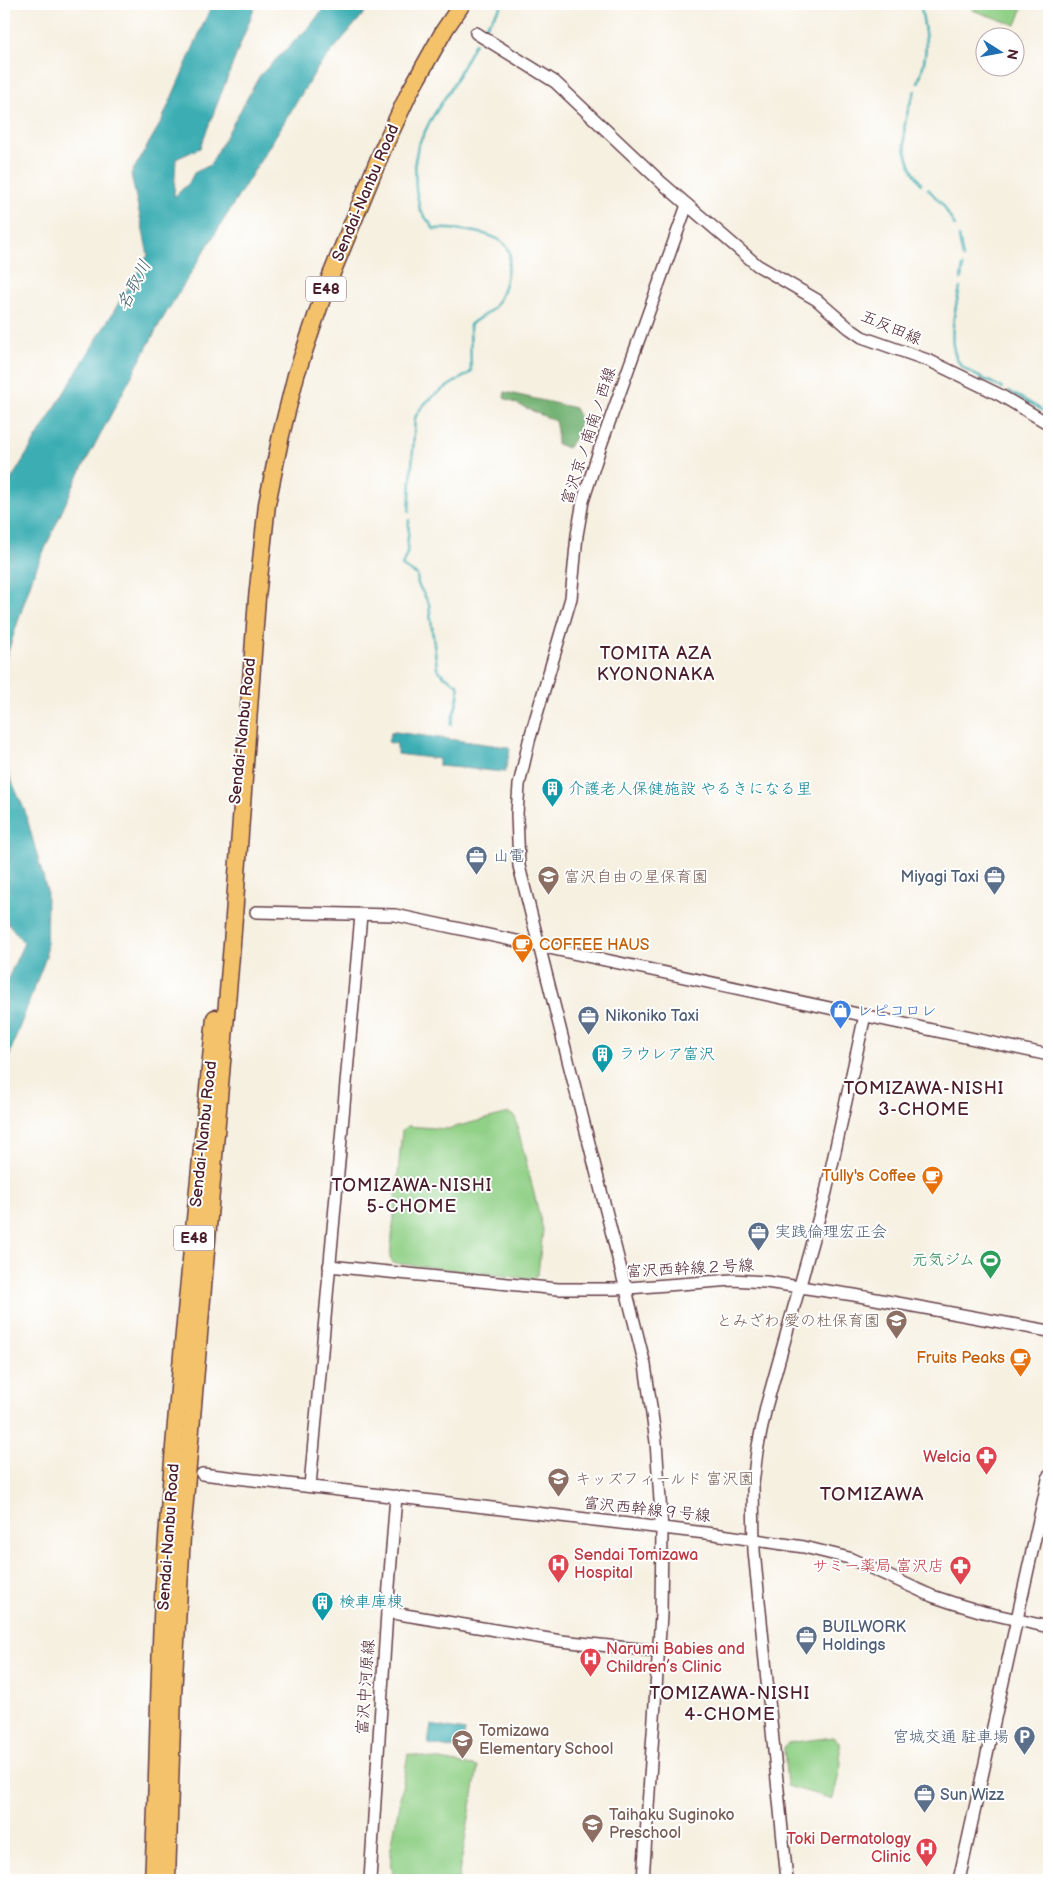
<svg xmlns="http://www.w3.org/2000/svg" width="1053" height="1884" viewBox="0 0 1053 1884" font-family="'Balsamiq Sans','Klee One',sans-serif">
<style>
.green{fill:#91d087;stroke:#6e7859}
.forest{fill:#74b274;stroke:#5f6850}
.water{fill:#3badb3;stroke:#42666f}
.lines{fill:none;stroke-linecap:round;stroke-linejoin:round}
.stream{stroke:#3badb3;stroke-width:2.5}
.tertiary-casing{stroke:#643e46;stroke-width:14}
.motorway-casing{stroke:#643e46;stroke-width:19}
.tertiary{stroke:#fff;stroke-width:11}
.motorway{stroke:#f3c26a;stroke-width:16}
.labels{text-anchor:middle;dominant-baseline:central;stroke-width:4;stroke-linejoin:round;paint-order:stroke}
.shield{fill:#fff;stroke:#80626b;stroke-width:1}
.shield-label{font-size:15px;font-weight:bold;fill:#4a1f2b}
.street-label{font-size:16px;fill:#4a1f2b;stroke:#fff}
.culture-label{font-size:16px;fill:#0d838f;stroke:#fff;text-anchor:start}
.service-label{font-size:16px;fill:#4e5e75;stroke:#fff;text-anchor:start}
.education-label{font-size:16px;fill:#785e54;stroke:#fff;text-anchor:start}
.food-label{font-size:16px;fill:#c56008;stroke:#fff;text-anchor:end}
.shop-label{font-size:16px;fill:#366cbe;stroke:#fff;text-anchor:start}
.leisure-label{font-size:16px;fill:#27864d;stroke:#fff;text-anchor:end}
.health-label{font-size:16px;fill:#be3a42;stroke:#fff;text-anchor:end}
.water-label{font-size:18px;font-style:italic;fill:#435f68;stroke:#fff}
.neighbourhood-label{font-size:18px;letter-spacing:1px;fill:#4a1f2b;stroke:#fff}
.quarter-label{font-size:19px;letter-spacing:1px;fill:#4a1f2b;stroke:#fff}
</style>
<rect width="100%" height="100%" fill="#fff"/>
<filter id="ink" filterUnits="userSpaceOnUse"><feTurbulence type="fractalNoise" baseFrequency=".02" numOctaves="2"/><feDisplacementMap in="SourceGraphic" scale="10" xChannelSelector="R" yChannelSelector="G"/><feConvolveMatrix kernelMatrix="1 2 1 2 8 2 1 2 1" color-interpolation-filters="sRGB"/></filter>
<filter id="wash" filterUnits="userSpaceOnUse"><feTurbulence type="fractalNoise" baseFrequency=".0096" numOctaves="4" result="noise"/><feDisplacementMap in="SourceGraphic" scale="20" xChannelSelector="R" yChannelSelector="G"/><feGaussianBlur stdDeviation="1.12" result="paint"/><feColorMatrix in="noise" values="0 0 0 0 0 0 0 0 0 0 0 0 0 0 0 0 0 1.4 0 .05"/><feComposite in="paint" operator="in"/></filter>
<g filter="url(#wash)">
<rect width="100%" height="100%" fill="#f6f0e1"/>
<g class="green">
<path d="M974 4H1024L1016 25 972 10Z"/>
<path d="M509 1113 515 1117 543 1230 538 1274 532 1279 393 1263 390 1258 402 1131 407 1126 447 1129Z"/>
<path d="M833 1737 839 1742 841 1764 833 1799 787 1786 784 1748 788 1743Z"/>
<path d="M408 1754 478 1767 458 1880H394L390 1854Z"/>
</g>
<path class="forest" d="M505 392 575 408 581 420 576 436 568 448 557 444V430L555 421 504 398Z"/>
<g class="water">
<path d="M212 4H256L200 148 176 159 174 197 189 183 194 173 210 165 260 75 310 26 327 4H372L317 69 160 323 77 478 34 573 6 658 4 673V491L148 255 131 174 161 122Z"/>
<path d="M395 732 508 747 510 750 505 772 439 766V759L397 754V744L388 742 391 733Z"/>
<path d="M4 764 25 811 47 891 46 957 11 1050 4 1091V987L24 943 4 918Z"/>
<path d="M431 1725 465 1731 461 1750 428 1744Z"/>
</g>
<g class="lines">
<g class="stream">
<path d="M485 27 503 4"/>
<path d="M918 83C929 52 927 39 921 8"/>
<path d="M915 91C900 126 899 152 921 184"/>
<path d="M928 189 943 205 955 226"/>
<path d="M959 237 963 258"/>
<path d="M961 279 963 266"/>
<path d="M960 288C955 308 944 352 964 368 974 376 990 381 1002 388"/>
<path d="M1009 391 1049 414"/>
<path d="M409 512 415 418C425 396 452 385 471 372L470 325C477 318 489 314 495 306 502 297 505 286 507 274 508 267 511 258 509 251 503 231 452 228 434 229L420 210 416 189 415 161 418 146 430 121 453 85 475 43"/>
<path d="M409 520 407 553 402 566 417 575 418 584 429 604 437 668 443 675 458 685C461 696 453 713 451 725"/>
</g>
</g>
</g>
<g filter="url(#ink)">
<g class="lines">
<defs>
<g id="tertiary">
<path d="M476 33 555 82 662 183 757 265 817 300 849 328 862 337 930 361 1000 395 1049 424"/>
<path d="M256 912 395 915 1049 1055"/>
<path d="M329 1266 558 1289H615L732 1280 766 1282 854 1295 1049 1331"/>
<path d="M202 1474 714 1534 804 1547 849 1558 932 1596 953 1603 983 1612 1049 1627"/>
<path d="M310 1486 361 915"/>
<path d="M387 1612 561 1641 658 1651"/>
<path d="M370 1880 387 1612 396 1496"/>
<path d="M643 1880 661 1615 662 1529 656 1442 645 1365 519 866 517 814 519 785 529 741 571 598 577 535 583 501 600 448 687 205"/>
<path d="M787 1880 754 1551 753 1484 757 1451 766 1407 826 1192 865 1015"/>
<path d="M959 1880 1049 1475"/>
</g>
<g id="motorway">
<path d="M153 1880C158 1786 158 1692 163 1598 175 1404 196 1211 215 1018"/>
<path d="M167 1880 173 1695 182 1536 232 944 257 598 267 504 281 435 296 375 325 290 382 151 409 93 445 29 462 4"/>
</g>
</defs>
<use href="#tertiary" class="tertiary-casing"/>
<use href="#motorway" class="motorway-casing"/>
<use href="#tertiary" class="tertiary"/>
<use href="#motorway" class="motorway"/>
</g>
</g>
<defs>
<symbol id="building-pin" viewBox="-11 -11 22 30"><path d="M0 17L-7.5 6A9.5 9.5 0 1 1 7.5 6Z" fill="#0f9aa8" stroke="#fff"/><path d="M-4-6H4V6H1V3H-1V6H-4ZM-2.5-4.3h1.7v1.8h-1.7ZM.8-4.3h1.7v1.8H.8ZM-2.5-1h1.7V.8h-1.7ZM.8-1h1.7V.8H.8Z" fill="#fff"/></symbol>
<symbol id="office-pin" viewBox="-11 -11 22 30"><path d="M0 17L-7.5 6A9.5 9.5 0 1 1 7.5 6Z" fill="#5c6f8a" stroke="#fff"/><path d="M-6-3h4V-5.5h4V-3h4V5H-6ZM-1-4.5V-3h2v-1.5ZM-6 0V1H6V0Z" fill="#fff"/></symbol>
<symbol id="school-pin" viewBox="-11 -11 22 30"><path d="M0 17L-7.5 6A9.5 9.5 0 1 1 7.5 6Z" fill="#8d6e63" stroke="#fff"/><path d="M0-5L7-2L0 1L-7-2ZM-4 1L0 2.5L4 1V4Q0 6-4 4Z" fill="#fff"/></symbol>
<symbol id="cafe-pin" viewBox="-11 -11 22 30"><path d="M0 17L-7.5 6A9.5 9.5 0 1 1 7.5 6Z" fill="#e8710a" stroke="#fff"/><path d="M-5.5-4.5H6V0H3Q3 3.5 0 3.5H-2.5Q-5.5 3.5-5.5 0ZM3-3.2v2h1.7v-2ZM-6 4.5H4V6H-6Z" fill="#fff"/></symbol>
<symbol id="shop-pin" viewBox="-11 -11 22 30"><path d="M0 17L-7.5 6A9.5 9.5 0 1 1 7.5 6Z" fill="#3f7fe0" stroke="#fff"/><path d="M-5-2.5h2.3a2.7 3.5 0 0 1 5.4 0H5L5.5 6h-11ZM-1.5-2.5h3a1.5 2.3 0 0 0-3 0Z" fill="#fff"/></symbol>
<symbol id="stadium-pin" viewBox="-11 -11 22 30"><path d="M0 17L-7.5 6A9.5 9.5 0 1 1 7.5 6Z" fill="#2e9e5b" stroke="#fff"/><path d="M0-5a6.5 5 0 1 0 0 10a6.5 5 0 1 0 0-10ZM-3.5-1.8h7v3.6h-7Z" fill="#fff"/></symbol>
<symbol id="pharmacy-pin" viewBox="-11 -11 22 30"><path d="M0 17L-7.5 6A9.5 9.5 0 1 1 7.5 6Z" fill="#e0444e" stroke="#fff"/><path d="M-2-6h4v4h4v4h-4v4h-4v-4h-4v-4h4Z" fill="#fff"/></symbol>
<symbol id="hospital-pin" viewBox="-11 -11 22 30"><path d="M0 17L-7.5 6A9.5 9.5 0 1 1 7.5 6Z" fill="#e0444e" stroke="#fff"/><path d="M-5-5h3v3.5h4V-5h3V5h-3V1.5h-4V5h-3Z" fill="#fff"/></symbol>
<symbol id="parking-pin" viewBox="-11 -11 22 30"><path d="M0 17L-7.5 6A9.5 9.5 0 1 1 7.5 6Z" fill="#5c6f8a" stroke="#fff"/><path d="M-3.5-5.5H1a3.5 3.5 0 0 1 0 7H-1V5.5H-3.5ZM-1-3.4V-.6H.8a1.4 1.4 0 0 0 0-2.8Z" fill="#fff"/></symbol>
</defs>
<g fill-rule="evenodd">
<use href="#building-pin" x="540" y="776" width="25" height="34"/>
<use href="#office-pin" x="464" y="844" width="25" height="34"/>
<use href="#school-pin" x="536" y="864" width="25" height="34"/>
<use href="#office-pin" x="982" y="864" width="25" height="34"/>
<use href="#cafe-pin" x="510" y="932" width="25" height="34"/>
<use href="#shop-pin" x="828" y="998" width="25" height="34"/>
<use href="#office-pin" x="576" y="1004" width="25" height="34"/>
<use href="#building-pin" x="590" y="1042" width="25" height="34"/>
<use href="#cafe-pin" x="920" y="1164" width="25" height="34"/>
<use href="#office-pin" x="746" y="1220" width="25" height="34"/>
<use href="#stadium-pin" x="978" y="1248" width="25" height="34"/>
<use href="#school-pin" x="884" y="1308" width="25" height="34"/>
<use href="#cafe-pin" x="1008" y="1346" width="25" height="34"/>
<use href="#pharmacy-pin" x="974" y="1444" width="25" height="34"/>
<use href="#school-pin" x="546" y="1466" width="25" height="34"/>
<use href="#hospital-pin" x="546" y="1552" width="25" height="34"/>
<use href="#pharmacy-pin" x="948" y="1554" width="25" height="34"/>
<use href="#building-pin" x="310" y="1590" width="25" height="34"/>
<use href="#office-pin" x="794" y="1624" width="25" height="34"/>
<use href="#hospital-pin" x="578" y="1646" width="25" height="34"/>
<use href="#parking-pin" x="1012" y="1724" width="25" height="34"/>
<use href="#school-pin" x="450" y="1728" width="25" height="34"/>
<use href="#office-pin" x="912" y="1782" width="25" height="34"/>
<use href="#school-pin" x="580" y="1812" width="25" height="34"/>
<use href="#hospital-pin" x="914" y="1836" width="25" height="34"/>
</g>
<g class="labels">
<g class="shield">
<rect x="306" y="276.5" width="40" height="25" rx="4"/>
<rect x="174" y="1225.5" width="40" height="25" rx="4"/>
</g>
<g class="shield-label">
<text x="326" y="289">E48</text>
<text x="194" y="1238">E48</text>
</g>
<g class="street-label">
<text transform="translate(366 193) rotate(-67)">Sendai-Nanbu Road</text>
<text transform="translate(891 328) rotate(23)">五反田線</text>
<text transform="translate(589 436) rotate(-72)">富沢京ノ南南ノ西線</text>
<text transform="translate(243 731) rotate(-84)">Sendai-Nanbu Road</text>
<text transform="translate(204 1134) rotate(-84)">Sendai-Nanbu Road</text>
<text transform="translate(690 1269) rotate(-3)">富沢西幹線２号線</text>
<text transform="translate(647 1510) rotate(6)">富沢西幹線９号線</text>
<text transform="translate(169 1537) rotate(-86)">Sendai-Nanbu Road</text>
<text transform="translate(366 1687) rotate(-86)">富沢中河原線</text>
</g>
<g class="culture-label">
<text x="568" y="789">介護老人保健施設 やるきになる里</text>
<text x="619" y="1054">ラウレア富沢</text>
<text x="339" y="1602">検車庫棟</text>
</g>
<g class="service-label">
<text x="493" y="856">山電</text>
<text x="979" y="877" text-anchor="end">Miyagi Taxi</text>
<text x="605" y="1016">Nikoniko Taxi</text>
<text x="775" y="1232">実践倫理宏正会</text>
<text x="822" y="1627">BUILWORK<tspan x="822" dy="18">Holdings</tspan></text>
<text x="1009" y="1737" text-anchor="end">宮城交通 駐車場</text>
<text x="940" y="1795">Sun Wizz</text>
</g>
<g class="education-label">
<text x="564" y="877">富沢自由の星保育園</text>
<text x="880" y="1321" text-anchor="end">とみざわ 愛の杜保育園</text>
<text x="575" y="1479">キッズフィールド 富沢園</text>
<text x="479" y="1731">Tomizawa<tspan x="479" dy="18">Elementary School</tspan></text>
<text x="609" y="1815">Taihaku Suginoko<tspan x="609" dy="18">Preschool</tspan></text>
</g>
<g class="food-label">
<text x="539" y="945" text-anchor="start">COFFEE HAUS</text>
<text x="916" y="1176">Tully's Coffee</text>
<text x="1005" y="1358">Fruits Peaks</text>
</g>
<g class="shop-label">
<text x="857" y="1011">レピコロレ</text>
</g>
<g class="leisure-label">
<text x="975" y="1260">元気ジム</text>
</g>
<g class="health-label">
<text x="971" y="1457">Welcia</text>
<text x="574" y="1555" text-anchor="start">Sendai Tomizawa<tspan x="574" dy="18">Hospital</tspan></text>
<text x="944" y="1566">サミー薬局 富沢店</text>
<text x="606" y="1649" text-anchor="start">Narumi Babies and<tspan x="606" dy="18">Children’s Clinic</tspan></text>
<text x="911" y="1839">Toki Dermatology<tspan x="911" dy="18">Clinic</tspan></text>
</g>
<g class="water-label">
<text transform="translate(134 285) rotate(-62)">名取川</text>
</g>
<g class="neighbourhood-label">
<text x="656" y="653">TOMITA AZA<tspan x="656" dy="21">KYONONAKA</tspan></text>
<text x="924" y="1088">TOMIZAWA-NISHI<tspan x="924" dy="21">3-CHOME</tspan></text>
<text x="412" y="1185">TOMIZAWA-NISHI<tspan x="412" dy="21">5-CHOME</tspan></text>
<text x="730" y="1693">TOMIZAWA-NISHI<tspan x="730" dy="21">4-CHOME</tspan></text>
</g>
<g class="quarter-label">
<text x="872" y="1494">TOMIZAWA</text>
</g>
</g>
<rect width="1053" height="1884" fill="none" stroke="#fff" stroke-width="20"/>
<g transform="translate(1000 52) rotate(101)"><circle r="24" fill="#ffffff" stroke="#b7a5aa"/>
<path d="M0-4L9 19L0 12L-9 19Z" fill="#1f6fb2"/>
<text y="-8" font-size="14" font-weight="bold" text-anchor="middle" fill="#4a1f2b">N</text>
</g>
</svg>
